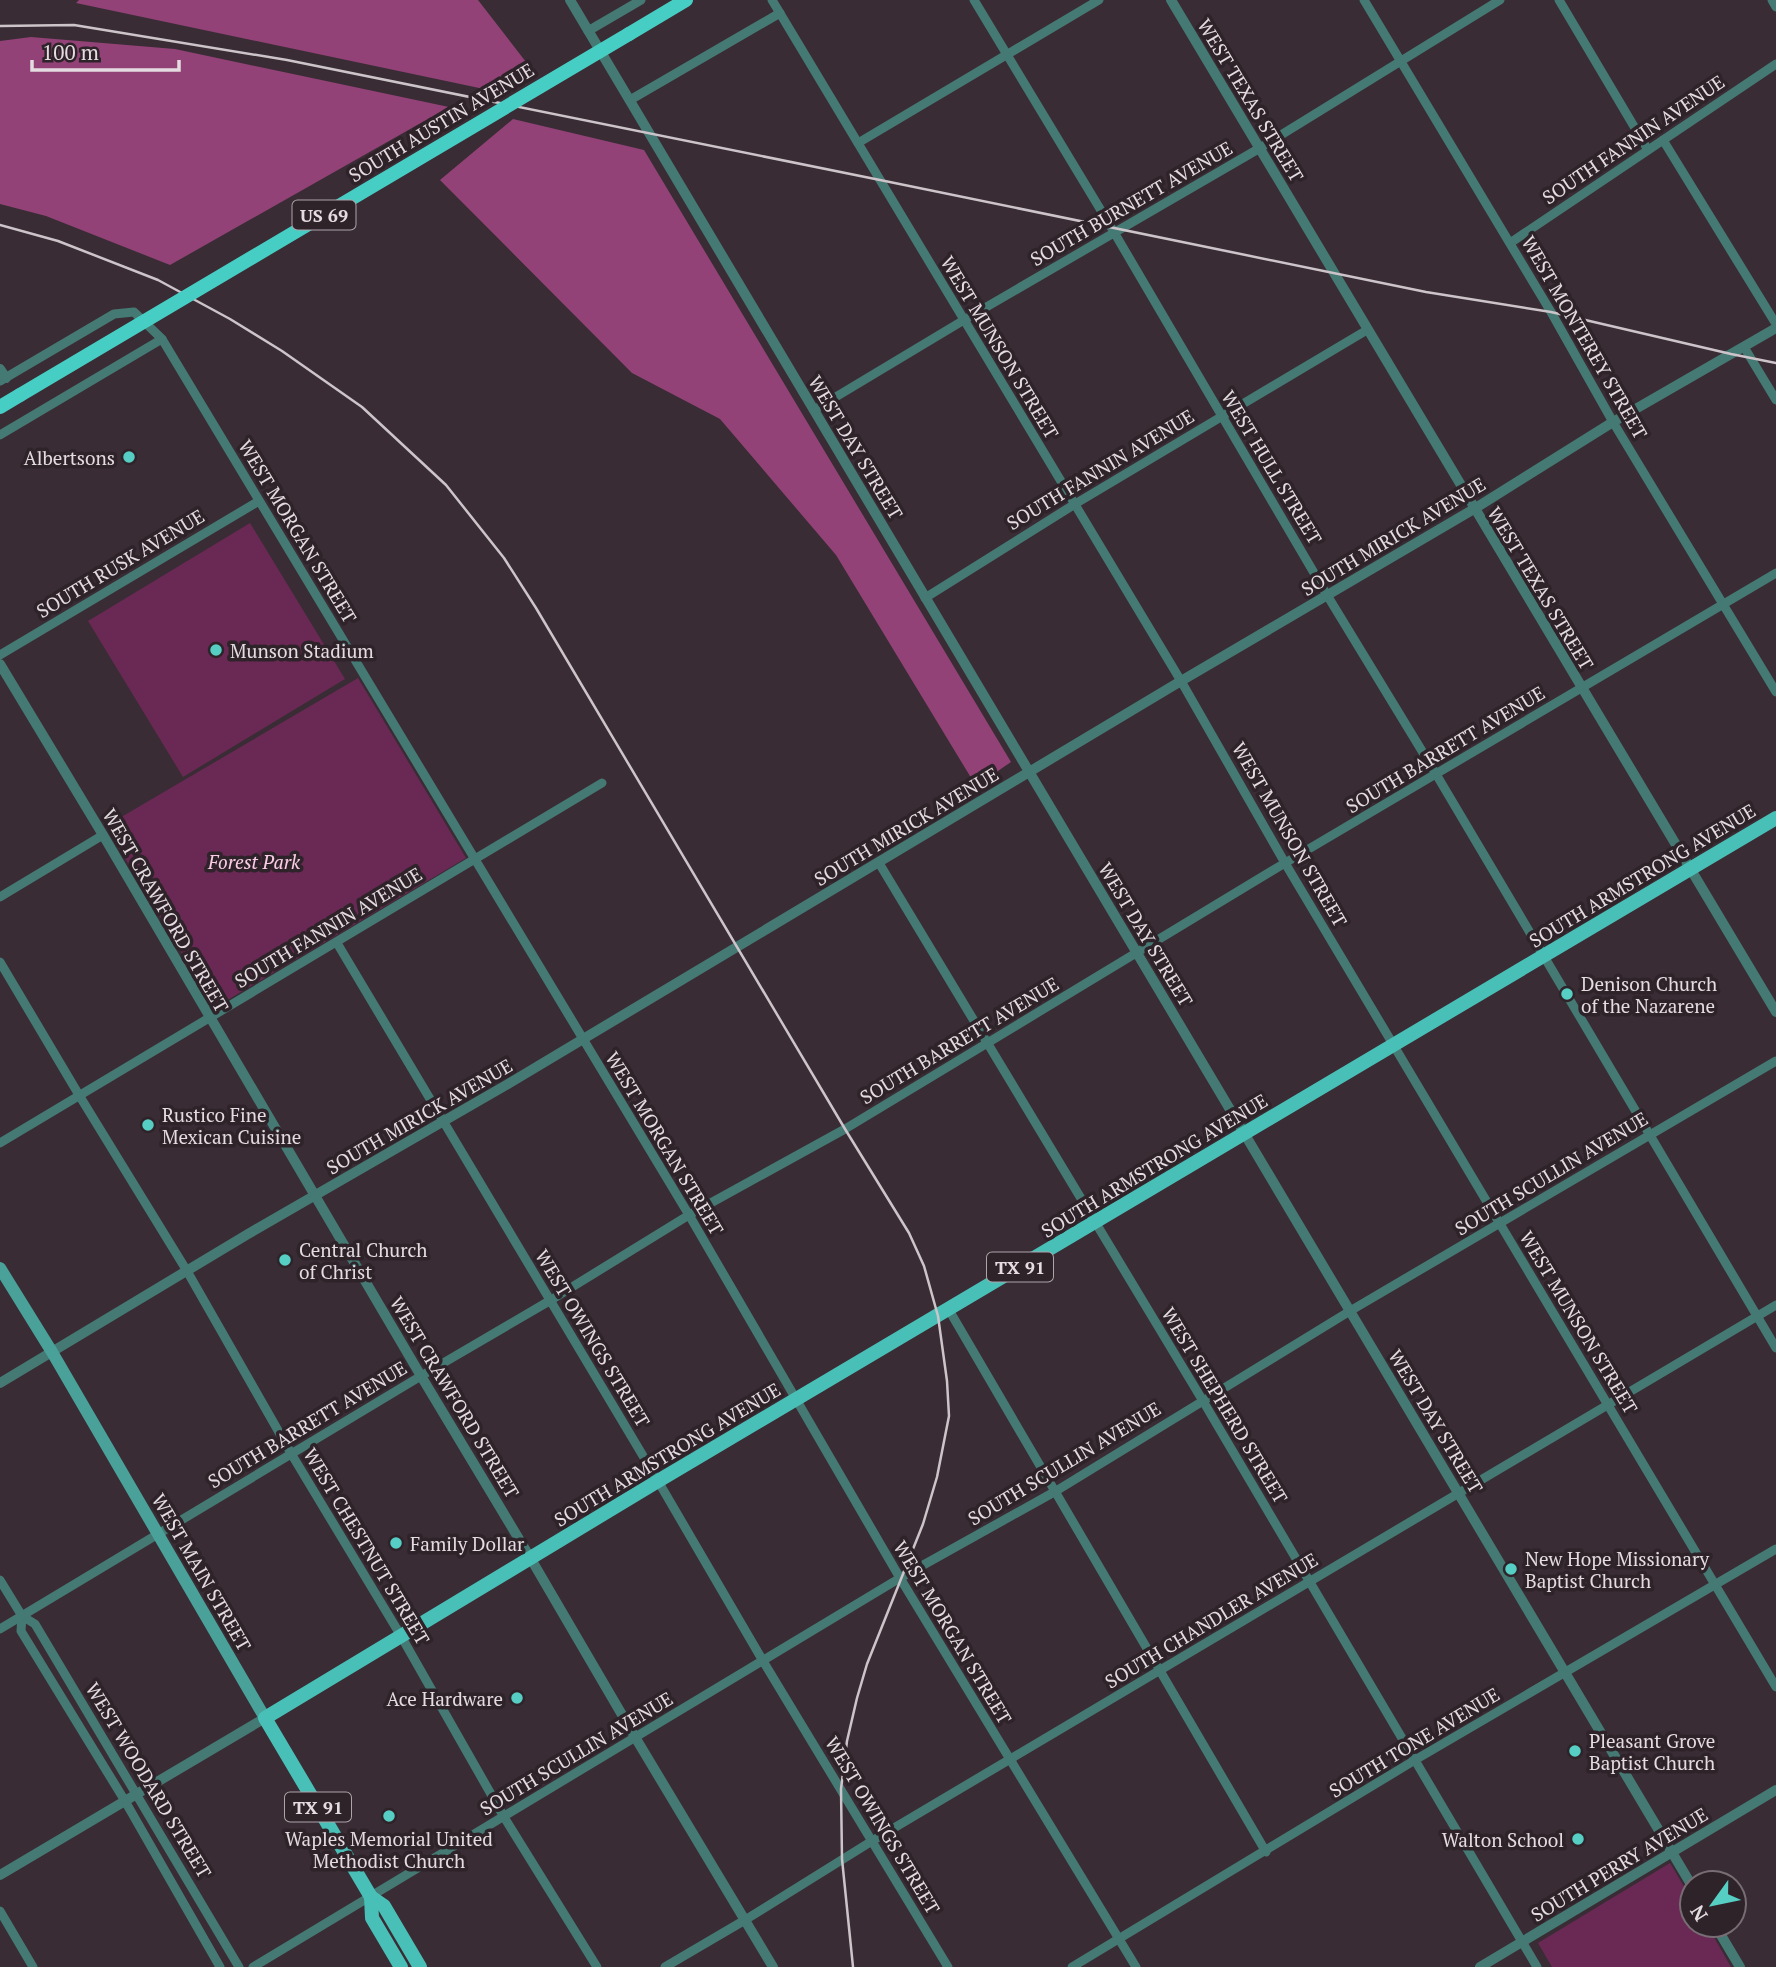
<svg xmlns="http://www.w3.org/2000/svg" width="1776" height="1967" viewBox="0 0 1776 1967" font-family="'PT Serif',serif">
<style>
.green{fill:#692954}
.forest{fill:#924277}
.lines{fill:none;stroke-linecap:round;stroke-linejoin:round}
.minor{stroke:#457974;stroke-width:9}
.tertiary{stroke:#457974;stroke-width:10}
.secondary{stroke:#49a19a;stroke-width:12}
.primary{stroke:#49c0b7;stroke-width:14}
.trunk{stroke:#47cec4;stroke-width:14}
.rail{stroke:#cdc4ca;stroke-width:2.5}
.trunk-bridge{stroke:#47cec4;stroke-width:14}
.poi-dot{fill:#56cec4;stroke:#2f232a;stroke-width:2.5}
.labels{text-anchor:middle;dominant-baseline:central;stroke-width:7;stroke-linejoin:round;paint-order:stroke}
.shield{fill:#2f232a;stroke:#aea4aa;stroke-width:2}
.shield-label{font-size:18px;font-weight:bold;fill:#e4dce1}
.street-label{font-size:19px;fill:#e4dce1;stroke:#2f232a}
.poi-label{font-size:19px;fill:#e4dce1;stroke:#2f232a;text-anchor:start}
.park-label{font-size:19px;font-style:italic;fill:#facce7;stroke:#2f232a}
</style>
<rect width="100%" height="100%" fill="#392c34"/>
<g class="green">
<path d="M250 523 345 679 183 777 88 621Z"/>
<path d="M358 678 466 858 214 1008 106 826Z"/>
<path d="M1670 1863 1692 1900V1925H1707L1731 1967H1552L1538 1943Z"/>
</g>
<g class="forest">
<path d="M79 0H478L526 62 484 89 76 3Z"/>
<path d="M31 37 175 49 449 107 170 265 46 216 0 204V41Z"/>
<path d="M513 119 644 150 1011 762 976 786 836 555 720 419 632 373 440 180Z"/>
</g>
<g class="lines">
<g class="minor">
<path d="M772 0 1181 681 1285 863 1776 1687"/>
<path d="M974 0 1111 227 1327 595 1436 774 1776 1348"/>
<path d="M1364 0 1551 312 1613 422 1776 692"/>
<path d="M1559 0 1648 150"/>
<path d="M1772 0 1776 7"/>
<path d="M588 31 641 0"/>
<path d="M630 100 780 13"/>
<path d="M1663 140 1776 324"/>
<path d="M858 143 1099 0"/>
<path d="M1510 243 1776 64"/>
<path d="M1744 347 1776 400"/>
<path d="M0 381 114 314 134 312 162 339 689 1215 900 1578 1136 1967"/>
<path d="M814 410 964 320 1260 148 1500 0"/>
<path d="M0 435 162 339"/>
<path d="M925 598 1075 504 1367 330"/>
<path d="M0 655 259 501"/>
<path d="M879 863 1203 1401 1537 1967"/>
<path d="M0 897 103 835"/>
<path d="M337 943 658 1481 763 1661 948 1967"/>
<path d="M0 962 79 1095 187 1271 292 1455 401 1636 504 1817 597 1967"/>
<path d="M0 1143 602 783"/>
<path d="M949 1310 1266 1852"/>
<path d="M0 1580 22 1616 35 1624 239 1967"/>
<path d="M22 1616 21 1631 125 1801 220 1967"/>
<path d="M0 1629 421 1376 551 1300 689 1215 845 1129 1285 863 1776 573"/>
<path d="M0 1911 33 1967"/>
<path d="M253 1967 900 1578 1056 1491 1350 1311 1776 1061"/>
<path d="M665 1967 745 1920 872 1841 1776 1305"/>
<path d="M1072 1967 1415 1760 1776 1549"/>
</g>
<g class="tertiary">
<path d="M570 0 1692 1886"/>
<path d="M1171 0 1776 1012"/>
<path d="M0 369 6 378"/>
<path d="M0 664 103 835 421 1376 531 1559 635 1737 773 1967"/>
<path d="M0 1383 248 1234 508 1084 1181 681 1474 509 1613 422 1776 328"/>
<path d="M0 1875 265 1718"/>
<path d="M1715 1925 1740 1967"/>
<path d="M1480 1967 1776 1790"/>
</g>
<path class="secondary" d="M0 1268 52 1352 265 1718"/>
<g class="primary">
<path d="M371 1897 372 1918 401 1967"/>
<path d="M420 1967 384 1906 371 1897 265 1718 658 1481 1776 818"/>
</g>
<g class="trunk">
<path d="M629 34 686 0"/>
<path d="M0 407 20 395"/>
</g>
<g class="rail">
<path d="M0 26 74 25 287 60 880 180 1426 292 1551 312 1731 354 1776 363"/>
<path d="M0 225 58 241 158 280 230 319 282 351 362 407 446 485 504 558 536 608 845 1129 909 1233 924 1266 938 1316 947 1381 949 1416 937 1477 923 1524 867 1664 857 1698 847 1741 841 1789 842 1859 853 1967"/>
</g>
<path class="trunk-bridge" d="M20 395 629 34"/>
</g>
<g class="poi-dot">
<circle cx="129" cy="457" r="7"/>
<circle cx="216" cy="650" r="7"/>
<circle cx="1567" cy="994" r="7"/>
<circle cx="148" cy="1125" r="7"/>
<circle cx="285" cy="1260" r="7"/>
<circle cx="396" cy="1543" r="7"/>
<circle cx="1511" cy="1569" r="7"/>
<circle cx="517" cy="1698" r="7"/>
<circle cx="1575" cy="1751" r="7"/>
<circle cx="389" cy="1816" r="7"/>
<circle cx="1578" cy="1839" r="7"/>
</g>
<g class="labels">
<g class="shield">
<rect x="292.5" y="200.5" width="63" height="29" rx="5"/>
<rect x="987" y="1252.5" width="66" height="29" rx="5"/>
<rect x="285" y="1792.5" width="66" height="29" rx="5"/>
</g>
<g class="shield-label">
<text x="324" y="215">US 69</text>
<text x="1020" y="1267">TX 91</text>
<text x="318" y="1807">TX 91</text>
</g>
<g class="street-label">
<text transform="translate(1251 100) rotate(59)">WEST TEXAS STREET</text>
<text transform="translate(441 122) rotate(-31)">SOUTH AUSTIN AVENUE</text>
<text transform="translate(1633 139) rotate(-34)">SOUTH FANNIN AVENUE</text>
<text transform="translate(1131 203) rotate(-30)">SOUTH BURNETT AVENUE</text>
<text transform="translate(1585 337) rotate(60)">WEST MONTEREY STREET</text>
<text transform="translate(1000 347) rotate(59)">WEST MUNSON STREET</text>
<text transform="translate(856 447) rotate(59)">WEST DAY STREET</text>
<text transform="translate(1272 467) rotate(59)">WEST HULL STREET</text>
<text transform="translate(1100 469) rotate(-31)">SOUTH FANNIN AVENUE</text>
<text transform="translate(298 531) rotate(59)">WEST MORGAN STREET</text>
<text transform="translate(1393 536) rotate(-31)">SOUTH MIRICK AVENUE</text>
<text transform="translate(120 563) rotate(-31)">SOUTH RUSK AVENUE</text>
<text transform="translate(1541 588) rotate(59)">WEST TEXAS STREET</text>
<text transform="translate(1445 749) rotate(-31)">SOUTH BARRETT AVENUE</text>
<text transform="translate(906 826) rotate(-31)">SOUTH MIRICK AVENUE</text>
<text transform="translate(1290 834) rotate(60)">WEST MUNSON STREET</text>
<text transform="translate(1642 875) rotate(-31)">SOUTH ARMSTRONG AVENUE</text>
<text transform="translate(166 910) rotate(60)">WEST CRAWFORD STREET</text>
<text transform="translate(328 927) rotate(-31)">SOUTH FANNIN AVENUE</text>
<text transform="translate(1146 934) rotate(59)">WEST DAY STREET</text>
<text transform="translate(959 1040) rotate(-31)">SOUTH BARRETT AVENUE</text>
<text transform="translate(419 1116) rotate(-30)">SOUTH MIRICK AVENUE</text>
<text transform="translate(665 1143) rotate(59)">WEST MORGAN STREET</text>
<text transform="translate(1154 1165) rotate(-31)">SOUTH ARMSTRONG AVENUE</text>
<text transform="translate(1551 1173) rotate(-31)">SOUTH SCULLIN AVENUE</text>
<text transform="translate(1579 1322) rotate(59)">WEST MUNSON STREET</text>
<text transform="translate(593 1338) rotate(59)">WEST OWINGS STREET</text>
<text transform="translate(455 1397) rotate(59)">WEST CRAWFORD STREET</text>
<text transform="translate(1225 1405) rotate(59)">WEST SHEPHERD STREET</text>
<text transform="translate(1436 1421) rotate(59)">WEST DAY STREET</text>
<text transform="translate(307 1424) rotate(-31)">SOUTH BARRETT AVENUE</text>
<text transform="translate(667 1454) rotate(-31)">SOUTH ARMSTRONG AVENUE</text>
<text transform="translate(1064 1463) rotate(-31)">SOUTH SCULLIN AVENUE</text>
<text transform="translate(367 1546) rotate(59)">WEST CHESTNUT STREET</text>
<text transform="translate(202 1572) rotate(60)">WEST MAIN STREET</text>
<text transform="translate(1211 1620) rotate(-31)">SOUTH CHANDLER AVENUE</text>
<text transform="translate(953 1632) rotate(59)">WEST MORGAN STREET</text>
<text transform="translate(1414 1742) rotate(-31)">SOUTH TONE AVENUE</text>
<text transform="translate(576 1753) rotate(-31)">SOUTH SCULLIN AVENUE</text>
<text transform="translate(149 1780) rotate(59)">WEST WOODARD STREET</text>
<text transform="translate(883 1825) rotate(59)">WEST OWINGS STREET</text>
<text transform="translate(1619 1864) rotate(-31)">SOUTH PERRY AVENUE</text>
</g>
<g class="poi-label">
<text x="115" y="457" text-anchor="end">Albertsons</text>
<text x="230" y="650">Munson Stadium</text>
<text x="1581" y="983">Denison Church<tspan x="1581" dy="22">of the Nazarene</tspan></text>
<text x="162" y="1114">Rustico Fine<tspan x="162" dy="22">Mexican Cuisine</tspan></text>
<text x="299" y="1249">Central Church<tspan x="299" dy="22">of Christ</tspan></text>
<text x="410" y="1543">Family Dollar</text>
<text x="1525" y="1558">New Hope Missionary<tspan x="1525" dy="22">Baptist Church</tspan></text>
<text x="503" y="1698" text-anchor="end">Ace Hardware</text>
<text x="1589" y="1740">Pleasant Grove<tspan x="1589" dy="22">Baptist Church</tspan></text>
<text x="389" y="1838" text-anchor="middle">Waples Memorial United<tspan x="389" dy="22">Methodist Church</tspan></text>
<text x="1564" y="1839" text-anchor="end">Walton School</text>
</g>
<g class="park-label">
<text x="254" y="861">Forest Park</text>
</g>
</g>
<g transform="translate(1713 1904) rotate(237)"><circle r="33" fill="#2f232a" stroke="#776d73" stroke-width="2"/>
<path d="M0-5L12 26L0 18L-12 26Z" fill="#56cec4"/>
<text y="-10" font-size="19" font-weight="bold" text-anchor="middle" fill="#e4dce1">N</text>
</g>
<path d="M32 60v10h147v-10" fill="none" stroke="#e4dce1" stroke-width="3.5"/>
<text x="42" y="60" font-size="21" fill="#e4dce1" stroke="#2f232a" stroke-width="5" paint-order="stroke">100 m</text>
</svg>
